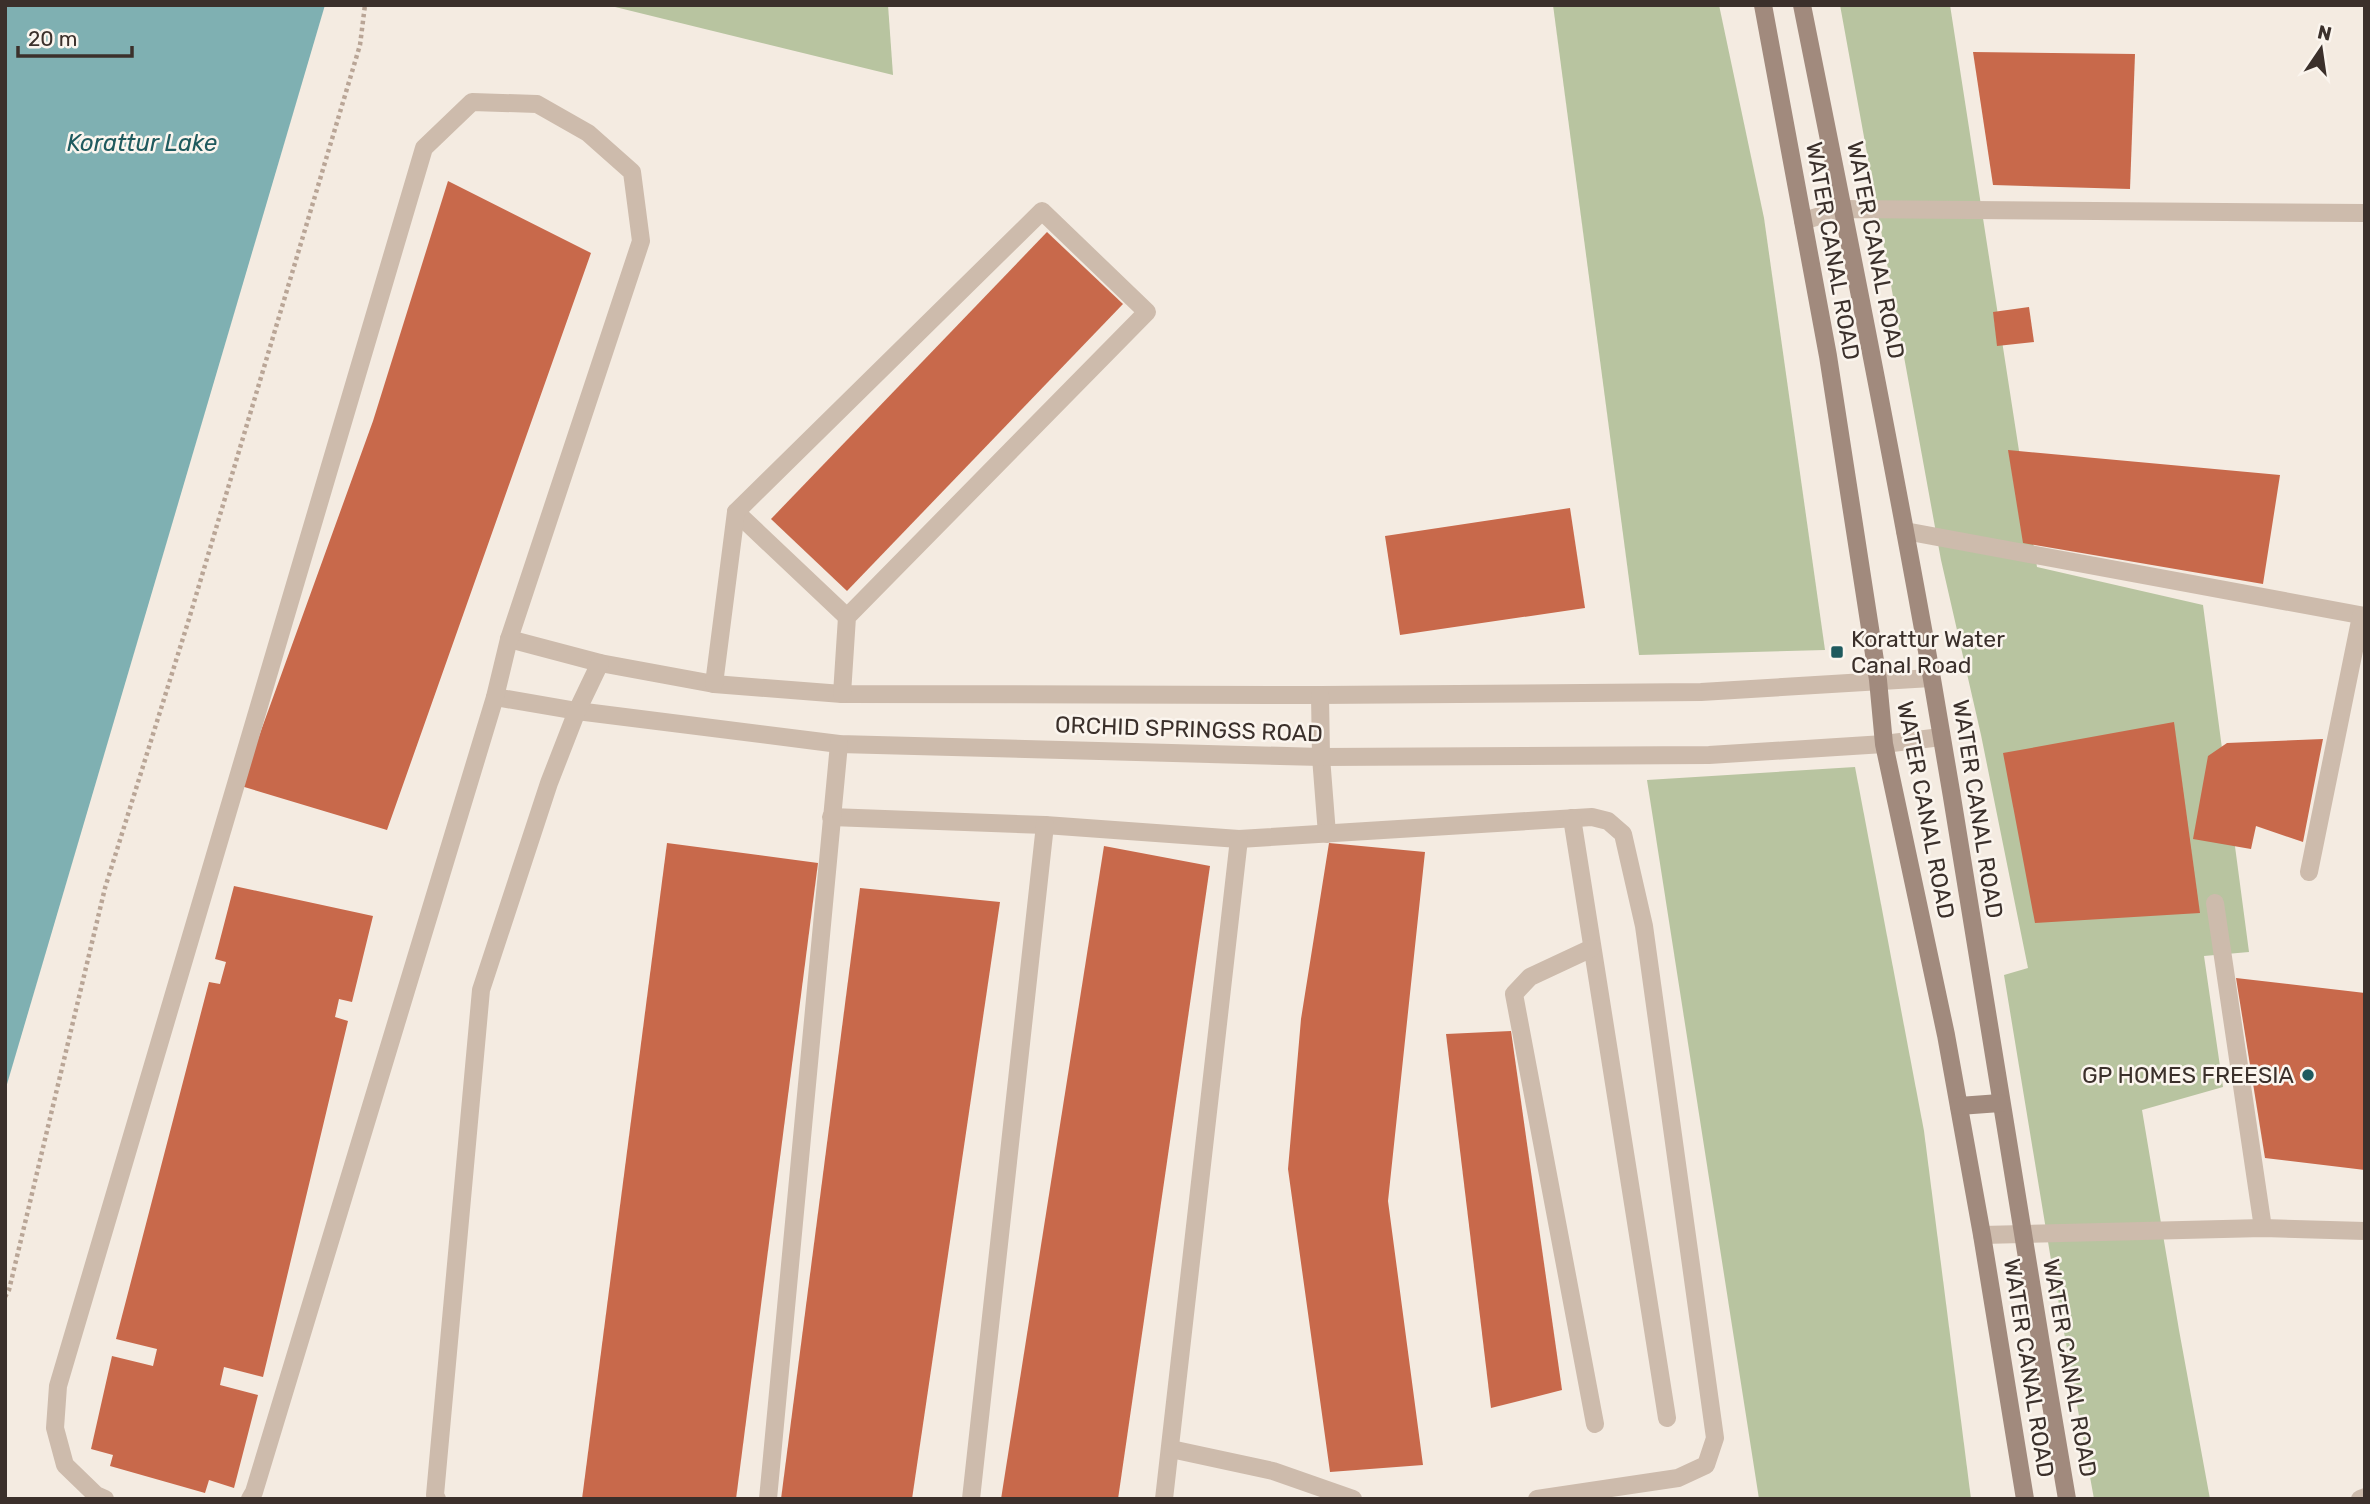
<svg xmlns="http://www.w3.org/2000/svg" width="2370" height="1504" viewBox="0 0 2370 1504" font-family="Rubik,sans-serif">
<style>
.green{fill:#b8c4a0}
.water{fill:#7fb0b2}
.building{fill:#c8694b}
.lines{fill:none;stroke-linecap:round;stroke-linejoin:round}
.path{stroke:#b9a596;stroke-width:4.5;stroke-dasharray:3.5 3.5;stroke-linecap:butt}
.minor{stroke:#cdbbac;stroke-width:18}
.secondary{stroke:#a18a7d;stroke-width:18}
.poi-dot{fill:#1f5a5e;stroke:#fbf5ee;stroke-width:2.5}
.labels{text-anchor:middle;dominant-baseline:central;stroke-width:5;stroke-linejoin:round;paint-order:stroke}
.street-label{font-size:23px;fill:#3b302b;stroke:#fbf5ee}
.poi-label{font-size:23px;fill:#3b302b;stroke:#fbf5ee;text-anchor:start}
.water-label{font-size:24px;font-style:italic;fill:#1f5a5e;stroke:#fbf5ee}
</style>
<rect width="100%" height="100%" fill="#f4ebe1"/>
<g class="green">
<path d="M607 5H888L893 75Z"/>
<path d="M1553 5H1719L1764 218 1825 650 1639 655Z"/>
<path d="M1840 5H1950L2037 567 2203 605 2249 952 2204 956 2223 1087 2142 1110 2179 1330 2210 1499H2094L2051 1260 2004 975 2028 968 1981 735 1941 560Z"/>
<path d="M1855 767 1924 1131 1971 1499H1759L1647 780Z"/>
</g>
<path class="water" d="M5 5H325L5 1091Z"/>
<g class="building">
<path d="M1973 52 2135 54 2130 189 1993 185Z"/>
<path d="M448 181 591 253 387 830 241 786 373 421Z"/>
<path d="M1047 232 1123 304 847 591 771 519Z"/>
<path d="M2029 307 2034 342 1997 346 1993 312Z"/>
<path d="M2008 450 2280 475 2263 584 2023 543Z"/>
<path d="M1570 508 1585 608 1400 635 1385 536Z"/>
<path d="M2174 722 2200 913 2035 923 2003 753Z"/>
<path d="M2323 739 2303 842 2256 826 2251 849 2193 839 2208 756 2227 743Z"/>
<path d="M667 843 818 863 736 1499H582Z"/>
<path d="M1329 843 1425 852 1388 1201 1423 1465 1330 1472 1288 1169 1301 1019Z"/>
<path d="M1104 846 1210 866 1118 1499H1001Z"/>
<path d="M234 886 373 916 352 1002 339 999 335 1017 348 1021 263 1377 224 1367 220 1385 258 1395 234 1488 209 1480 205 1493 110 1466 113 1455 91 1449 112 1356 153 1366 157 1349 116 1339 209 982 220 984 226 962 215 959Z"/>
<path d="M860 888 1000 902 912 1499H781Z"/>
<path d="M2236 978 2365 993V1170L2265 1158Z"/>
<path d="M1511 1031 1562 1390 1491 1408 1446 1034Z"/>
</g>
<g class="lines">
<path class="path" d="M5 1297 9 1290 105 888 189 619 360 45 365 5"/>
<g class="minor">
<path d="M1803 221 1843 209 2365 213"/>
<path d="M736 512 847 617"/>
<path d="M1905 531 2365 616"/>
<path d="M509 639 600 663 714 684 842 694 1320 695 1701 692 1931 678"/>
<path d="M714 684 736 512 1042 211 1147 312 847 617 842 694"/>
<path d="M1320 695 1321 757 1327 834"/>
<path d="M495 697 577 711 839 744 1321 757 1709 755 1884 744 1941 737"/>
<path d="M831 817 1045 825 1239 839 1592 817 1608 821 1623 834 1644 926 1715 1438 1706 1465 1678 1478 1537 1499"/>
<path d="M1572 818 1667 1418"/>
<path d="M2309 872 2361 616"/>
<path d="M2215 903 2263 1228"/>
<path d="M1592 948 1530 977 1514 994 1595 1424"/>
<path d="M1982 1235 2263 1228 2365 1231"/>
<path d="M1171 1449 1273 1471 1353 1499"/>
<path d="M105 1499 96 1495 65 1465 55 1428 58 1386 424 148 472 102 537 104 588 133 632 172 641 241 509 639 495 697 254 1492 250 1499"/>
<path d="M437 1499 435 1495 481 990 549 783 577 711 600 663"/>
<path d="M768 1499 839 744"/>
<path d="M971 1499 1045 825"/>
<path d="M1164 1499 1239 839"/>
<path d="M2360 1499 2365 1497"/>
</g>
<g class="secondary">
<path d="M1763 5 1828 356 1878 680 1884 744 1946 1035 1982 1235 2025 1499"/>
<path d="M1802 5C1847 229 1892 454 1932 679 1979 952 2020 1226 2067 1499"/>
<path d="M1959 1106 2000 1103"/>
</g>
</g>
<g class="poi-dot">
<rect x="1830" y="645" width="14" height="14" rx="3.5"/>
<circle cx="2308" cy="1075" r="7"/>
</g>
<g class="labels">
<g class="street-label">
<text transform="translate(1876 250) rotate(79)">WATER CANAL ROAD</text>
<text transform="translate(1833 251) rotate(80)">WATER CANAL ROAD</text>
<text transform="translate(1189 729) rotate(2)">ORCHID SPRINGSS ROAD</text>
<text transform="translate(1978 809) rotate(81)">WATER CANAL ROAD</text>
<text transform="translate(1926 810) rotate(79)">WATER CANAL ROAD</text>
<text transform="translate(2029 1368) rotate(81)">WATER CANAL ROAD</text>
<text transform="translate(2070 1368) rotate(80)">WATER CANAL ROAD</text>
</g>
<g class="poi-label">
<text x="1851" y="639">Korattur Water<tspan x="1851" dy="26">Canal Road</tspan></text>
<text x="2294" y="1075" text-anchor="end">GP HOMES FREESIA</text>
</g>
<g class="water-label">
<text x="142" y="143">Korattur Lake</text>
</g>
</g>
<rect width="2370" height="1504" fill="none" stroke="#3b302b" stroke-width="14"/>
<g transform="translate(2321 49) rotate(13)" stroke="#fbf5ee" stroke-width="5" paint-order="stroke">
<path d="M0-5L12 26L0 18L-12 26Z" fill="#3b302b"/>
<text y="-10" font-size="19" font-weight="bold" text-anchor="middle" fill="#3b302b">N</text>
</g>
<path d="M18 46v10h114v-10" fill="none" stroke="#3b302b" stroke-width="3.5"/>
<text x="28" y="46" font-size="21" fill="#3b302b" stroke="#fbf5ee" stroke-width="5" paint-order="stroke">20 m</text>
</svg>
